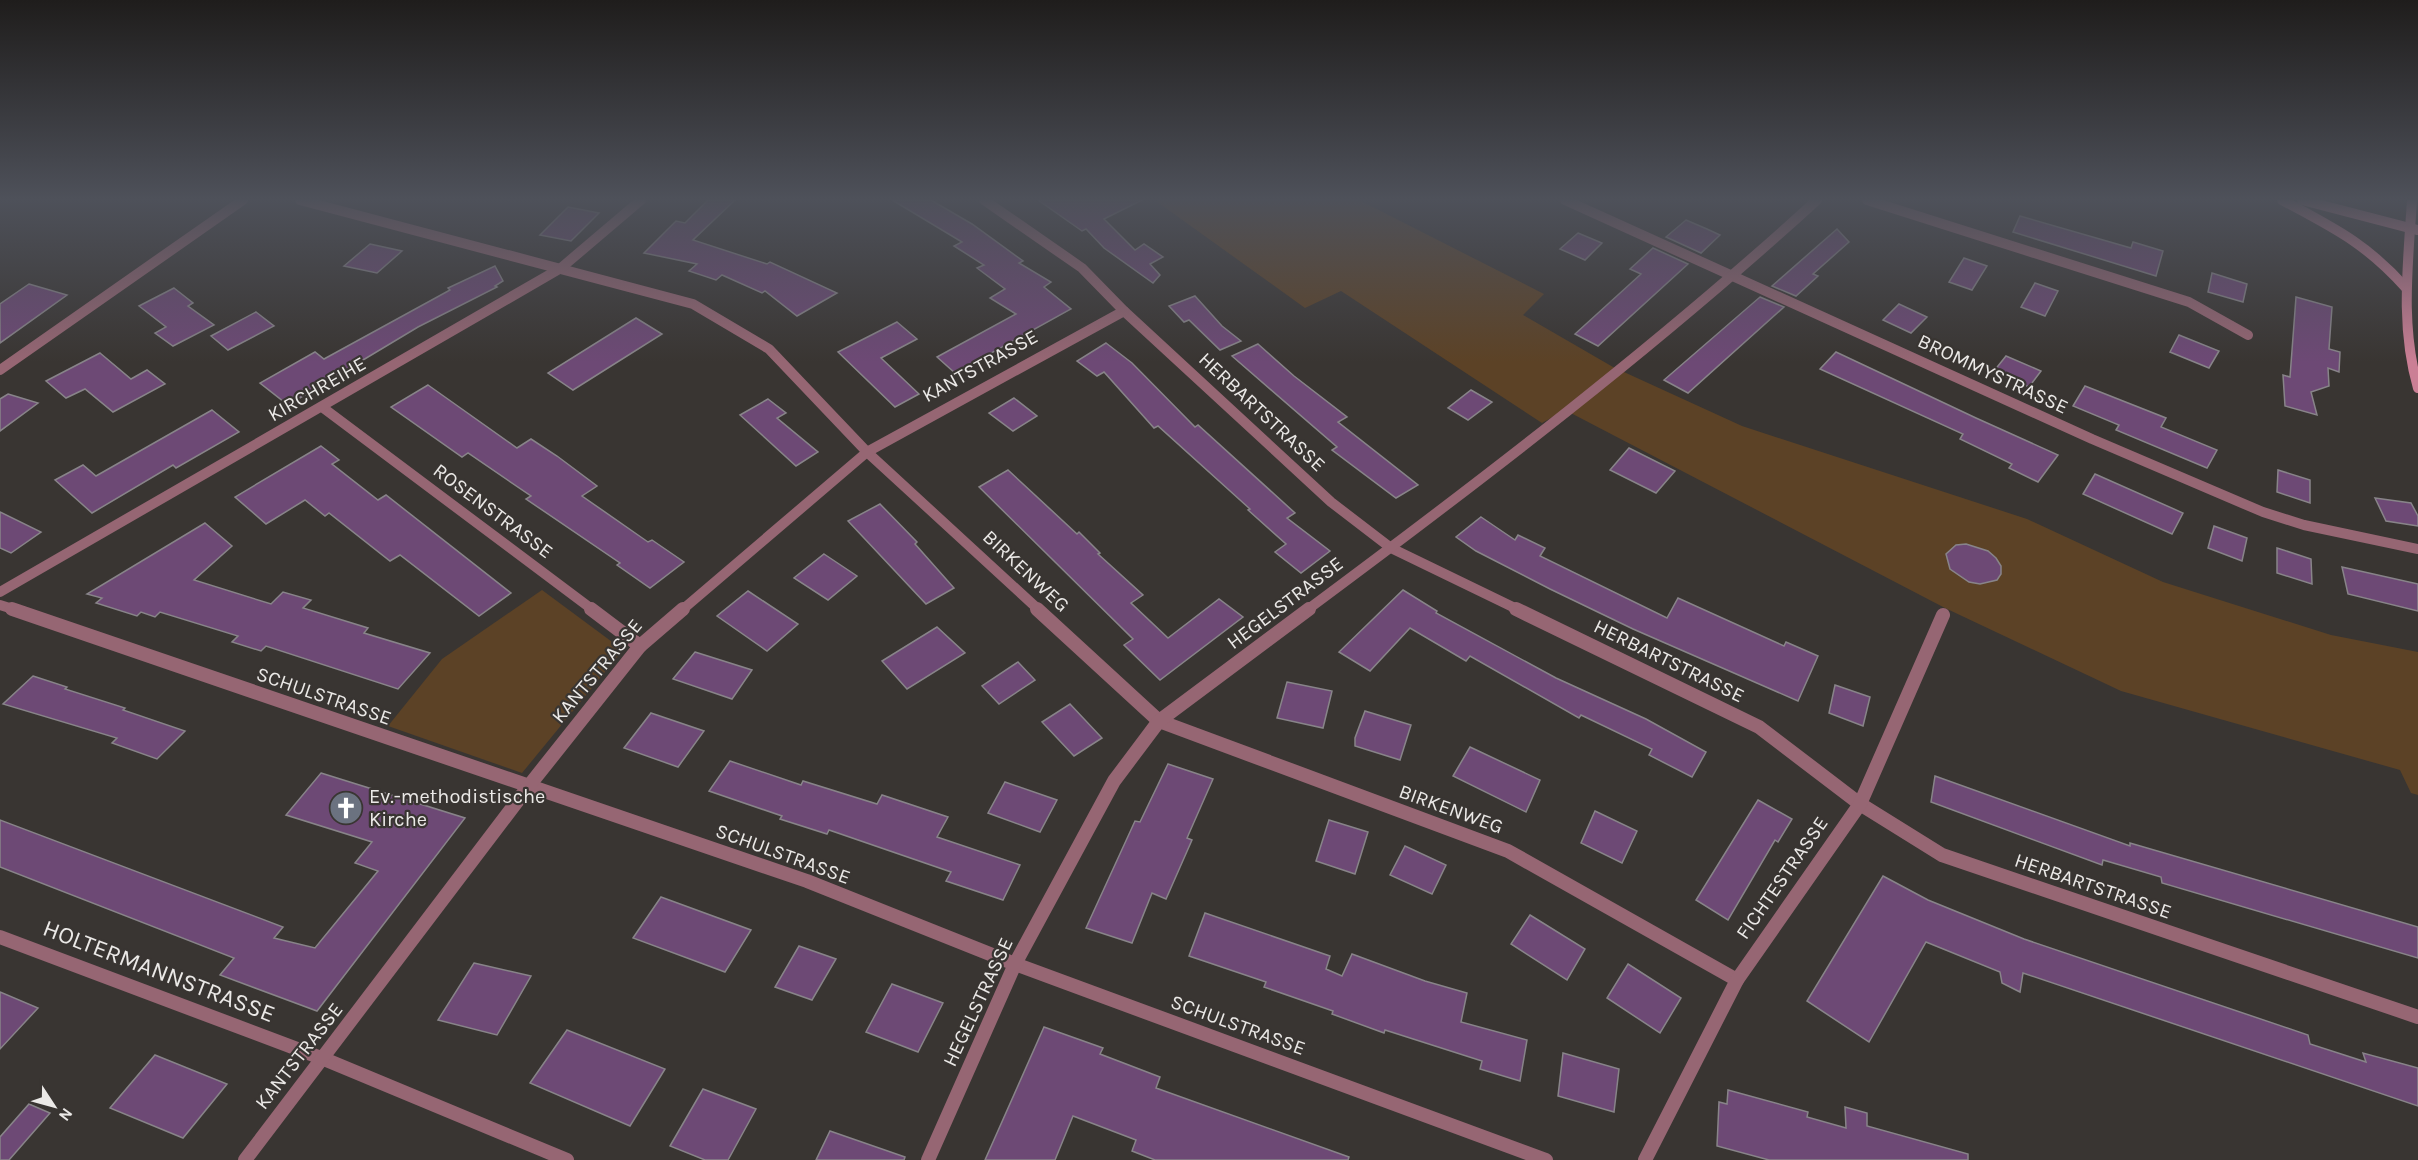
<svg xmlns="http://www.w3.org/2000/svg" width="2418" height="1160" viewBox="0 0 2418 1160" font-family="Karla,sans-serif">
<style>
.green{fill:#5c4226}
.building{fill:#6d4975;stroke:#888489;stroke-width:1.5}
.lines{fill:none;stroke-linecap:round;stroke-linejoin:round}
.minor-far1{stroke:#966673;stroke-width:10}
.minor{stroke:#966673;stroke-width:14}
.secondary{stroke:#cb7f95;stroke-width:10}
.labels{text-anchor:middle;dominant-baseline:central;stroke-width:4.5;stroke-linejoin:round;paint-order:stroke}
.street-label{font-size:20px;fill:#ebe9e7;stroke:#393532}
.poi-label{font-size:20px;fill:#ebe9e7;stroke:#393532;text-anchor:start}
.near-street-label{font-size:24px;fill:#ebe9e7;stroke:#393532}
</style>
<rect width="100%" height="100%" fill="#393532"/>
<g class="green">
<path d="M1159 200H1359L1544 294 1523 315 1613 367 1742 426 2027 519 2163 582 2331 635 2418 652V795L2411 793 2400 770 2121 691 1945 608 1565 410 1542 423 1341 291 1305 308 1156 201Z"/>
<path d="M542 590 623 650 522 773 388 726 442 659Z"/>
</g>
<g class="building">
<path d="M708 200H735L693 240 767 264 770 262 837 293 797 316 765 291 762 293 722 275 716 280 689 271 697 264 644 253 676 221 685 223Z"/>
<path d="M892 200H931L972 224 1023 261 1019 263 1051 282 1044 287 1071 309 955 373 937 357 1016 314 990 298 1005 289 977 268 984 265 954 246 962 242Z"/>
<path d="M1038 200H1142L1104 219 1135 250 1144 244 1163 257 1150 264 1160 275 1153 283 1104 248 1086 229 1082 231Z"/>
<path d="M568 207 599 213 571 241 540 235Z"/>
<path d="M2020 216 2131 248 2133 242 2163 251 2156 276 2013 232Z"/>
<path d="M1686 220 1707 229 1720 235 1701 253 1666 237Z"/>
<path d="M1837 229 1849 242 1813 274 1818 276 1796 296 1772 286Z"/>
<path d="M1578 233 1602 243 1585 260 1560 249Z"/>
<path d="M370 244 402 251 377 273 344 266Z"/>
<path d="M1653 248 1688 264 1598 346 1575 334 1641 274 1630 269Z"/>
<path d="M1964 258 1987 266 1972 290 1949 282Z"/>
<path d="M495 266 503 281 495 286 497 287 418 327 288 405 260 383 315 352 324 359 450 290 448 288Z"/>
<path d="M2212 273 2247 284 2243 302 2208 292Z"/>
<path d="M2035 283 2058 291 2045 316 2021 307Z"/>
<path d="M29 284 67 295 0 343V304Z"/>
<path d="M174 288 193 303 188 306 214 325 173 346 155 333 166 327 139 306Z"/>
<path d="M1195 296 1222 326 1241 341 1220 350 1189 320 1184 322 1169 306Z"/>
<path d="M1760 297 1784 307 1688 393 1664 380Z"/>
<path d="M2296 297 2332 307 2329 349 2340 352 2339 372 2328 368 2329 386 2311 392 2317 415 2285 406 2283 375 2290 377Z"/>
<path d="M1899 304 1927 317 1911 333 1883 320Z"/>
<path d="M256 312 274 326 228 350 211 336Z"/>
<path d="M636 318 662 334 573 390 548 373Z"/>
<path d="M897 322 917 339 881 358 919 394 895 407 838 352Z"/>
<path d="M2179 335 2219 351 2209 368 2170 352Z"/>
<path d="M1106 343 1132 363 1195 427 1198 425 1295 513 1287 518 1330 551 1301 573 1275 552 1286 544 1248 510 1250 509 1158 426 1154 428 1104 372 1097 376 1077 361Z"/>
<path d="M1258 344 1294 376 1347 417 1338 422 1418 485 1396 498 1332 450 1337 447 1232 356Z"/>
<path d="M1836 352 1976 418 2058 455 2038 482 2009 468 2012 464 1960 439 1963 434 1820 369Z"/>
<path d="M100 353 131 379 147 370 165 384 113 412 85 389 66 398 46 381Z"/>
<path d="M2006 356 2041 371 2029 387 1994 371Z"/>
<path d="M428 385 517 448 531 439 557 456 597 486 582 496 648 542 652 540 684 562 650 588 617 565 620 563 526 499 531 496 468 453 462 457 391 407Z"/>
<path d="M2085 386 2166 418 2161 427 2217 450 2207 468 2116 430 2119 425 2073 406Z"/>
<path d="M1471 390 1492 402 1468 420 1448 408Z"/>
<path d="M8 394 38 403 0 431V399Z"/>
<path d="M1014 398 1037 416 1013 431 989 413Z"/>
<path d="M768 399 786 413 777 418 818 452 796 466 740 415Z"/>
<path d="M212 410 239 432 176 468 173 465 92 513 55 480 83 465 96 476Z"/>
<path d="M321 446 339 460 332 464 378 500 386 495 511 593 479 616 400 555 390 561 329 513 325 516 305 500 266 524 235 497Z"/>
<path d="M1629 448 1675 471 1656 493 1610 470Z"/>
<path d="M1008 470 1077 534 1079 532 1100 553 1098 554 1143 595 1131 603 1168 638 1219 599 1243 617 1160 680 1124 645 1133 639 979 487Z"/>
<path d="M2278 470 2310 480V503L2277 492Z"/>
<path d="M2095 474 2183 513 2172 534 2083 494Z"/>
<path d="M2375 498 2411 503 2418 516V526L2386 521Z"/>
<path d="M880 504 917 542 915 544 954 588 926 604 848 521Z"/>
<path d="M0 512 41 532 11 553 0 548Z"/>
<path d="M1481 517 1515 540 1518 535 1545 548 1540 556 1667 618 1678 598 1784 646 1786 642 1818 656 1798 701 1633 629 1550 589 1476 551 1456 537Z"/>
<path d="M205 523 232 546 194 580 271 604 283 592 311 600 303 608 368 628 364 633 430 653 398 689 266 646 261 651 232 642 238 636 160 612 155 617 141 612 137 616 96 603 102 598 87 594Z"/>
<path d="M2214 526 2247 538 2242 561 2208 548Z"/>
<path d="M1966 544 1988 551 1996 558 2001 566V574L1997 580 1980 584 1969 582 1950 569 1946 554 1956 545Z"/>
<path d="M2277 548 2311 559 2312 584 2277 573Z"/>
<path d="M824 554 857 576 828 600 794 578Z"/>
<path d="M2342 567 2418 584V611L2348 594Z"/>
<path d="M1403 590 1437 611 1436 613 1556 678 1646 719 1706 752 1692 777 1649 755 1652 749 1581 715 1579 718 1470 656 1466 661 1410 628 1370 671 1339 652Z"/>
<path d="M748 591 798 624 767 651 717 616Z"/>
<path d="M937 627 965 653 907 689 882 661Z"/>
<path d="M695 652 752 670 732 699 673 679Z"/>
<path d="M1018 662 1035 680 999 704 982 686Z"/>
<path d="M33 676 67 687 65 689 125 708 123 710 185 731 157 759 112 743 117 738 3 704Z"/>
<path d="M1287 682 1332 691 1323 728 1277 718Z"/>
<path d="M1835 685 1870 697 1863 726 1829 713Z"/>
<path d="M1070 704 1102 738 1074 756 1042 722Z"/>
<path d="M1365 711 1411 725 1400 760 1355 746V738Z"/>
<path d="M651 713 704 731 678 767 624 748Z"/>
<path d="M1470 747 1540 780 1526 812 1453 776Z"/>
<path d="M730 761 801 785 803 781 877 804 882 795 948 817 937 837 1020 865 1003 900 946 881 951 872 829 830 827 834 780 819 782 816 709 791Z"/>
<path d="M1168 764 1213 779 1187 838 1192 840 1166 899 1152 893 1132 943 1086 928 1135 821 1140 822Z"/>
<path d="M321 773 465 818 317 1011 220 975 234 958 0 867V820L283 927 274 938 315 948 378 871 355 863 372 842 286 815Z"/>
<path d="M1935 776 2130 846V843L2418 927V958L2162 883 2161 877 2103 860 2102 865 1931 802Z"/>
<path d="M1005 782 1057 800 1040 832 988 813Z"/>
<path d="M1758 800 1792 819 1778 842 1775 840 1728 920 1696 900Z"/>
<path d="M1595 811 1637 831 1622 863 1581 843Z"/>
<path d="M1329 820 1368 832 1355 874 1316 861Z"/>
<path d="M1405 846 1446 865 1432 894 1390 875Z"/>
<path d="M1883 876 1928 900 2024 939 2308 1035 2310 1044 2366 1062 2363 1053 2418 1068V1106L2023 973 2020 992 2002 983 2000 972 1926 942 1869 1042 1807 1001Z"/>
<path d="M661 897 751 930 725 972 633 938Z"/>
<path d="M1205 913 1330 956 1326 969 1342 976 1352 954 1425 981 1467 993 1461 1022 1527 1040 1520 1081 1480 1069 1482 1061 1385 1030 1384 1033 1332 1014 1333 1011 1264 987 1266 982 1189 956Z"/>
<path d="M1530 915 1585 949 1567 980 1511 944Z"/>
<path d="M799 946 836 959 812 1000 775 987Z"/>
<path d="M474 963 531 976 497 1035 438 1020Z"/>
<path d="M1628 964 1681 998 1660 1033 1607 998Z"/>
<path d="M892 984 943 1003 918 1052 866 1032Z"/>
<path d="M0 992 38 1008 0 1049Z"/>
<path d="M1044 1027 1103 1048 1100 1054 1160 1077 1156 1088 1349 1157 1348 1160H1155L1132 1151 1136 1140 1073 1116 1055 1160H985Z"/>
<path d="M567 1030 665 1069 630 1126 530 1083Z"/>
<path d="M1563 1053 1619 1069 1614 1112 1558 1096Z"/>
<path d="M155 1055 227 1084 183 1138 110 1108Z"/>
<path d="M703 1089 756 1109 728 1160H705L670 1146Z"/>
<path d="M1728 1090 1808 1112 1807 1117 1846 1128 1845 1107 1867 1113V1126L1968 1154V1160H1769L1717 1146 1719 1102 1727 1104Z"/>
<path d="M29 1104 50 1113 9 1160H0V1137Z"/>
<path d="M830 1131 905 1157 904 1160H816Z"/>
</g>
<g class="lines">
<g class="minor-far1">
<path d="M300 200 693 304 769 349 867 452 1039 610"/>
<path d="M984 200 1082 268 1124 311 1331 502 1391 548 1519 610"/>
<path d="M1565 200 2092 439 2263 512 2304 525 2418 549"/>
<path d="M1867 200 2189 302 2248 335"/>
<path d="M0 370 243 200"/>
<path d="M322 407 593 610"/>
<path d="M0 592 561 268 641 200"/>
<path d="M0 605 16 610"/>
<path d="M682 610 867 452 1124 311"/>
<path d="M1307 610C1482 480 1656 347 1817 200"/>
</g>
<g class="minor">
<path d="M12 609 807 881 1015 964 1546 1160"/>
<path d="M591 609 640 646"/>
<path d="M1037 609 1159 721 1508 851 1737 980"/>
<path d="M1516 609 1759 727 1860 804 1942 855 2418 1017"/>
<path d="M0 937 324 1059 567 1160"/>
<path d="M245 1160 528 787 640 646 683 609"/>
<path d="M928 1160 1015 964 1114 781 1159 721 1309 609"/>
<path d="M1645 1160 1737 980 1860 804 1943 615"/>
</g>
<g class="secondary">
<path d="M2282 200C2334 228 2366 243 2406 288"/>
<path d="M2302 200 2417 230"/>
<path d="M2412 200C2408 264 2400 326 2418 388"/>
</g>
</g>
<linearGradient id="sky" x2="0" y2="1"><stop stop-color="#1f1d1c"/><stop offset="0.55" stop-color="#4e515a"/><stop offset="1" stop-color="#4e515a" stop-opacity="0"/></linearGradient>
<rect width="2418" height="362" fill="url(#sky)"/>
<defs>
<symbol id="church-disc" viewBox="-11 -11 22 22"><circle r="9.5" fill="#6b7280" stroke="#393532"/><path d="M-1.2-6h2.4v3.5h3.3v2.4h-3.3V6h-2.4V-.1h-3.3v-2.4h3.3Z" fill="#fff"/></symbol>
</defs>
<g fill-rule="evenodd">
<use href="#church-disc" x="327" y="789" width="38" height="38"/>
</g>
<g class="labels">
<g class="street-label">
<text transform="translate(980 366) rotate(-29)">KANTSTRASSE</text>
<text transform="translate(1993 374) rotate(25)">BROMMYSTRASSE</text>
<text transform="translate(317 389) rotate(-30)">KIRCHREIHE</text>
<text transform="translate(1262 412) rotate(43)">HERBARTSTRASSE</text>
<text transform="translate(493 511) rotate(37)">ROSENSTRASSE</text>
<text transform="translate(1026 571) rotate(43)">BIRKENWEG</text>
<text transform="translate(1285 603) rotate(-37)">HEGELSTRASSE</text>
<text transform="translate(1669 661) rotate(26)">HERBARTSTRASSE</text>
<text transform="translate(597 671) rotate(-50)">KANTSTRASSE</text>
<text transform="translate(324 696) rotate(19)">SCHULSTRASSE</text>
<text transform="translate(1451 809) rotate(20)">BIRKENWEG</text>
<text transform="translate(783 854) rotate(20)">SCHULSTRASSE</text>
<text transform="translate(1782 878) rotate(-55)">FICHTESTRASSE</text>
<text transform="translate(2093 886) rotate(19)">HERBARTSTRASSE</text>
<text transform="translate(978 1002) rotate(-65)">HEGELSTRASSE</text>
<text transform="translate(1238 1025) rotate(20)">SCHULSTRASSE</text>
<text transform="translate(299 1056) rotate(-52)">KANTSTRASSE</text>
</g>
<g class="poi-label">
<text x="369" y="796">Ev.-methodistische<tspan x="369" dy="23">Kirche</tspan></text>
</g>
<g class="near-street-label">
<text transform="translate(159 971) rotate(21)">HOLTERMANNSTRASSE</text>
</g>
</g>
<g transform="translate(54 1106) rotate(126)" stroke="#393532" stroke-width="4.5" paint-order="stroke">
<path d="M0-4.5L10 22L0 15L-10 22Z" fill="#ebe9e7"/>
<text y="-9" font-size="16" font-weight="bold" text-anchor="middle" fill="#ebe9e7">N</text>
</g>
</svg>
